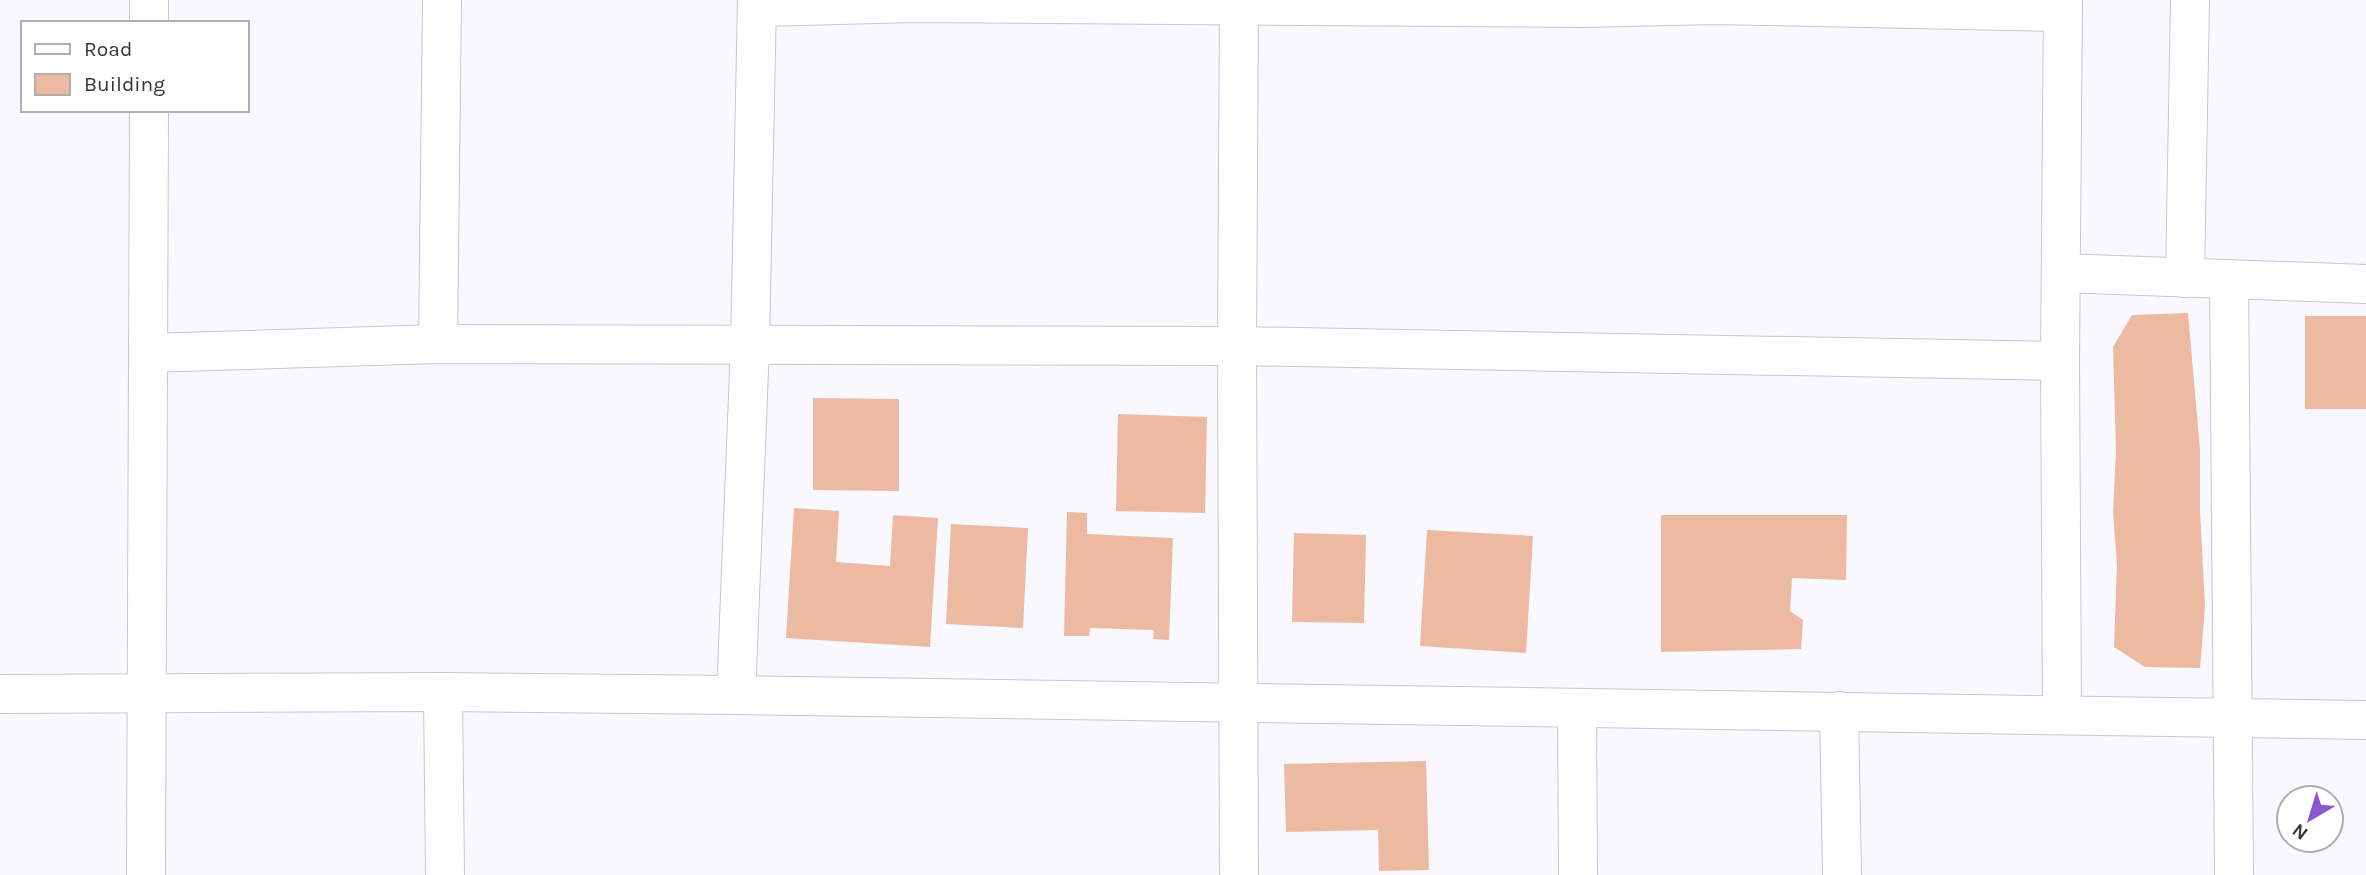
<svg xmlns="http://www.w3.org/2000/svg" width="2366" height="875" viewBox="0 0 2366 875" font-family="Karla,sans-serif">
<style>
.building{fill:#ebbaa0}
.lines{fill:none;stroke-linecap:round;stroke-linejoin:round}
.street-casing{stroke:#c9c6d2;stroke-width:40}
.secondary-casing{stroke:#c9c6d2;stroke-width:40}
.street{stroke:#fff;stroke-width:38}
.secondary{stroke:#fff;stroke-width:38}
</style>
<rect width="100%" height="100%" fill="#f9f7ff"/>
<g class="building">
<path d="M2188 313 2200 450V511L2205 606 2200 668 2145 667 2114 647 2117 565 2113 512 2116 451 2113 347 2132 315Z"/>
<rect x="2305" y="316" width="61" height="93"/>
<path d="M813 398 899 399V491L813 490Z"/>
<path d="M1118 414 1207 417 1205 513 1116 511Z"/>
<path d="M794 508 839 511 836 562 890 566 893 515 938 518 930 647 786 638Z"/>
<path d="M1067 512 1087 513V534L1173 538 1169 640 1153 639 1154 630 1090 628 1089 636H1064Z"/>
<path d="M1661 515H1847L1846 580 1792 578 1790 611 1803 620 1801 649 1661 652Z"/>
<path d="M951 524 1028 528 1023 628 946 624Z"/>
<path d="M1427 530 1533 536 1526 653 1420 646Z"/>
<path d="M1294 533 1366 535 1364 623 1292 622Z"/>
<path d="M1426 761 1429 870 1379 871 1378 830 1286 832 1284 764Z"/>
</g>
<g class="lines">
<defs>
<g id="street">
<path d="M1239 0 1237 346 1239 875"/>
<path d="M757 7 915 3 1582 8 1714 5 2063 12"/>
<path d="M149 23V0"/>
<path d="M2061 273 2366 284"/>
<path d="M2185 278 2190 0"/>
<path d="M2229 279 2234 875"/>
<path d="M438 344 442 0"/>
<path d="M148 353 438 344 1237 346 2060 361"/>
<path d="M443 692 445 875"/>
<path d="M736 695 750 346 757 0"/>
<path d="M1577 708 1578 875"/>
<path d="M1839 711 1842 875"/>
<path d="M2062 715 2060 361 2063 0"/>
<path d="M146 875 149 110"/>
</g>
<path id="secondary" d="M0 694 443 692 736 695 2366 720"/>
</defs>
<use href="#street" class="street-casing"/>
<use href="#secondary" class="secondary-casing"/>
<use href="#street" class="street"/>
<use href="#secondary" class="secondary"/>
</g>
<rect x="21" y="21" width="228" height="91" fill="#ffffff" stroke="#afaeb0" stroke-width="2"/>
<rect x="35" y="44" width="35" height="10" fill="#ffffff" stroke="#afaeb0" stroke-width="2"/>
<text x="84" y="56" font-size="21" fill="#36353a">Road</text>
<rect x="35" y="74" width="35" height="21" fill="#ebbaa0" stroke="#afaeb0" stroke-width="2"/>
<text x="84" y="91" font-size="21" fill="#36353a">Building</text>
<g transform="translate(2310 819) rotate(218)"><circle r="33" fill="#ffffff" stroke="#afaeb0" stroke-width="2"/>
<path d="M0-5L12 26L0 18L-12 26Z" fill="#8957cf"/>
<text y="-10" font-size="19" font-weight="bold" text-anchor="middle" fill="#36353a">N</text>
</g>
</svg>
